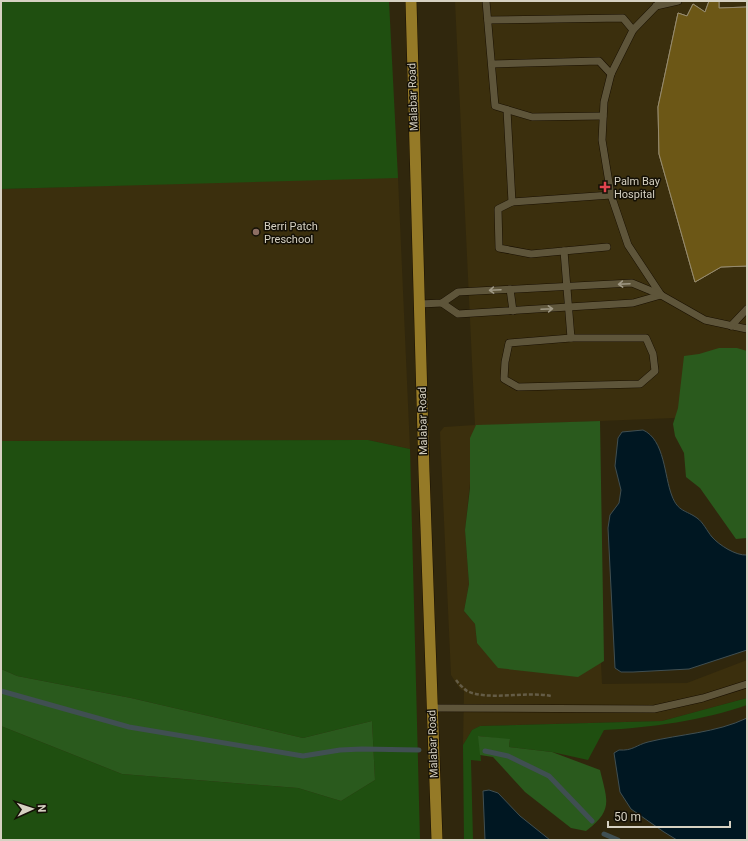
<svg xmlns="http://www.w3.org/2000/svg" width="748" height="841" viewBox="0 0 748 841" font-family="Roboto,sans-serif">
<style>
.built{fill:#3b2f0d}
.green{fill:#1f4f10}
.forest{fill:#2a5a1d}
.water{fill:#001722;stroke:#404f52}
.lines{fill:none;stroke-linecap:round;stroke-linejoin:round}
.stream{stroke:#404f52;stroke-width:5}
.building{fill:#6c5716;stroke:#968b6f}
.service-casing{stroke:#180f00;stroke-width:8}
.primary-casing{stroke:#180f00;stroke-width:12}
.path{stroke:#645c46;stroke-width:2.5;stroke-dasharray:4 2;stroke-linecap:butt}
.service{stroke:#5e553a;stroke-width:7}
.primary{stroke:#957a27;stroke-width:11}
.oneway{stroke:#a09985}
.health-dot{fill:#e0444e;stroke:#141006;stroke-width:1.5}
.education-dot{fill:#8d6e63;stroke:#141006;stroke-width:1.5}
.labels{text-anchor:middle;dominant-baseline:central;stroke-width:3;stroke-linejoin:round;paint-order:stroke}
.street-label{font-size:11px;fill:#d6d1c2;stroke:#141006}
.poi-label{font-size:11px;fill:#d6d1c2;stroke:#141006;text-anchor:start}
</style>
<rect width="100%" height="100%" fill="#30270d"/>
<g class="built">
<path d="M455 1H747V373L698 417 476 426 465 530 469 584 464 611 475 624 477 643 601 663 602 684 687 683 747 660V698L662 721 480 726 472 730 463 745 464 691 460 689 451 675 440 432 444 427 475 425Z"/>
<path d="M379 177 398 178 410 449 368 440 1 441V189Z"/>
</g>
<g class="green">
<path d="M1 1H389L398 178 1 189Z"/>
<path d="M368 440 410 449 420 840H1V726L122 774 298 788 341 801 375 780 372 721 303 738 131 698 17 676 1 669V441Z"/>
<path d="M747 698V705C705 720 649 728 604 730L588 760 552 752 509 747 510 740 479 736 481 761 471 760 473 840H464L463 745 472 730 480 726 662 721Z"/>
</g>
<g class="forest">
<path d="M719 348H737L747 351V538L736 539 700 488 686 477 684 453 675 436 673 424 678 408 684 356 699 354Z"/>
<path d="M600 421 604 661 578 677 498 668 477 643 475 624 464 611 469 584 465 530 470 488V438L476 425Z"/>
<path d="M1 669 17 676 131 698 303 738 372 721 375 780 341 801 298 788 122 774 1 726Z"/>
<path d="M478 736 510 739 509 747 552 752 600 770C607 800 614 810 586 831L571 828 525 792 493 757 480 755Z"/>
</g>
<g class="water">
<path d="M643 430C665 440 664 476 672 496 678 512 686 510 697 518 703 522 707 531 712 537 719 545 736 556 747 555V650L689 669 633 672H621L615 668 608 528 610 515 619 503 621 490 615 466 618 438 622 432Z"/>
<path d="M747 718V840H677L664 832 631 809 620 792 614 753 619 750C633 751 636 745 648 742 680 734 716 733 747 718Z"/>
<path d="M489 790 498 793 520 816 550 840H485L483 791Z"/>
</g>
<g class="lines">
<g class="stream">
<path d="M1 691 129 727 303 756 340 750 362 749 419 750"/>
<path d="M485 751 508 756 549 776 592 821"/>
<path d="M604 834 618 840"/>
</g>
</g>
<g class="building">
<path d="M709 1H719V8L747 7V266L721 267 695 282 659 154 658 107 678 13 687 16 693 4 705 12Z"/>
<path d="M709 1H719V8L747 7V266L721 267 695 282 659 154 658 107 678 13 687 16 693 4 705 12Z"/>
</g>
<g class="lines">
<defs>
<g id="service">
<path d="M486 1 495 106 532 117 603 116"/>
<path d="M656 6 678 1"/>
<path d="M488 20 623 18 633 30"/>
<path d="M492 64 599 61 611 74"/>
<path d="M507 110 512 202"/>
<path d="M607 247 531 254 499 248 498 209 512 202 611 195"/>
<path d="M564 251 571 338"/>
<path d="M510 289 513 311"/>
<path d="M661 295 628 245 611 195 602 140 604 102 611 74 633 30 661 1"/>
<path d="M442 303 458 314 633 303 661 295"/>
<path d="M420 304 442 303 458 292 632 283 661 295 705 320 747 329"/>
<path d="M731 326 747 309"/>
<path d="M571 338H646L653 354 655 371 640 384 518 387 504 379 505 362 509 343Z"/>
<path d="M432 708 654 709 703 698 747 684"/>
</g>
<path id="primary" d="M411 1 424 472 437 840"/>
</defs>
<use href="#service" class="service-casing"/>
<use href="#primary" class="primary-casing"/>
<path class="path" d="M456 680C459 684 463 688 467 691 488 701 526 691 551 696"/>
<use href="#service" class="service"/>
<use href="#primary" class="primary"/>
</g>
<defs><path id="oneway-shaft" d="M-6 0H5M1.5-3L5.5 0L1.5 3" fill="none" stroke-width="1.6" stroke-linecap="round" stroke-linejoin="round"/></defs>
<g class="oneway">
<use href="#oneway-shaft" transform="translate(624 284) rotate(177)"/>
<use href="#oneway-shaft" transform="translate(495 290) rotate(177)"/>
<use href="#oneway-shaft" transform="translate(547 309) rotate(-3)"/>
</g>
<path class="health-dot" d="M603 181h4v4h4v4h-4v4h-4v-4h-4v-4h4z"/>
<circle class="education-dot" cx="256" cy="232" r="4"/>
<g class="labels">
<g class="street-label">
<text transform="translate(413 97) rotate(-92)">Malabar Road</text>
<text transform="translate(423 421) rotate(-91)">Malabar Road</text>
<text transform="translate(433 744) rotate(-92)">Malabar Road</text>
</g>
<g class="poi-label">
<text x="614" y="181">Palm Bay<tspan x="614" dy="13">Hospital</tspan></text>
<text x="264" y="226">Berri Patch<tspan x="264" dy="13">Preschool</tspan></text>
</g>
</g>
<rect width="748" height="841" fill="none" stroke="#d6d1c2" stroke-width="4"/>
<g transform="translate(32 809) rotate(87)" stroke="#141006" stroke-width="3" paint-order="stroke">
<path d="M0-3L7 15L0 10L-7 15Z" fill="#d6d1c2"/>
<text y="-6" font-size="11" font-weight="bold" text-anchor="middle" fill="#d6d1c2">N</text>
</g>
<path d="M608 821v6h122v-6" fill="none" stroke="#d6d1c2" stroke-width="2"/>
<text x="614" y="821" font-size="12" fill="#d6d1c2" stroke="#141006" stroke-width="3" paint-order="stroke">50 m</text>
</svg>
